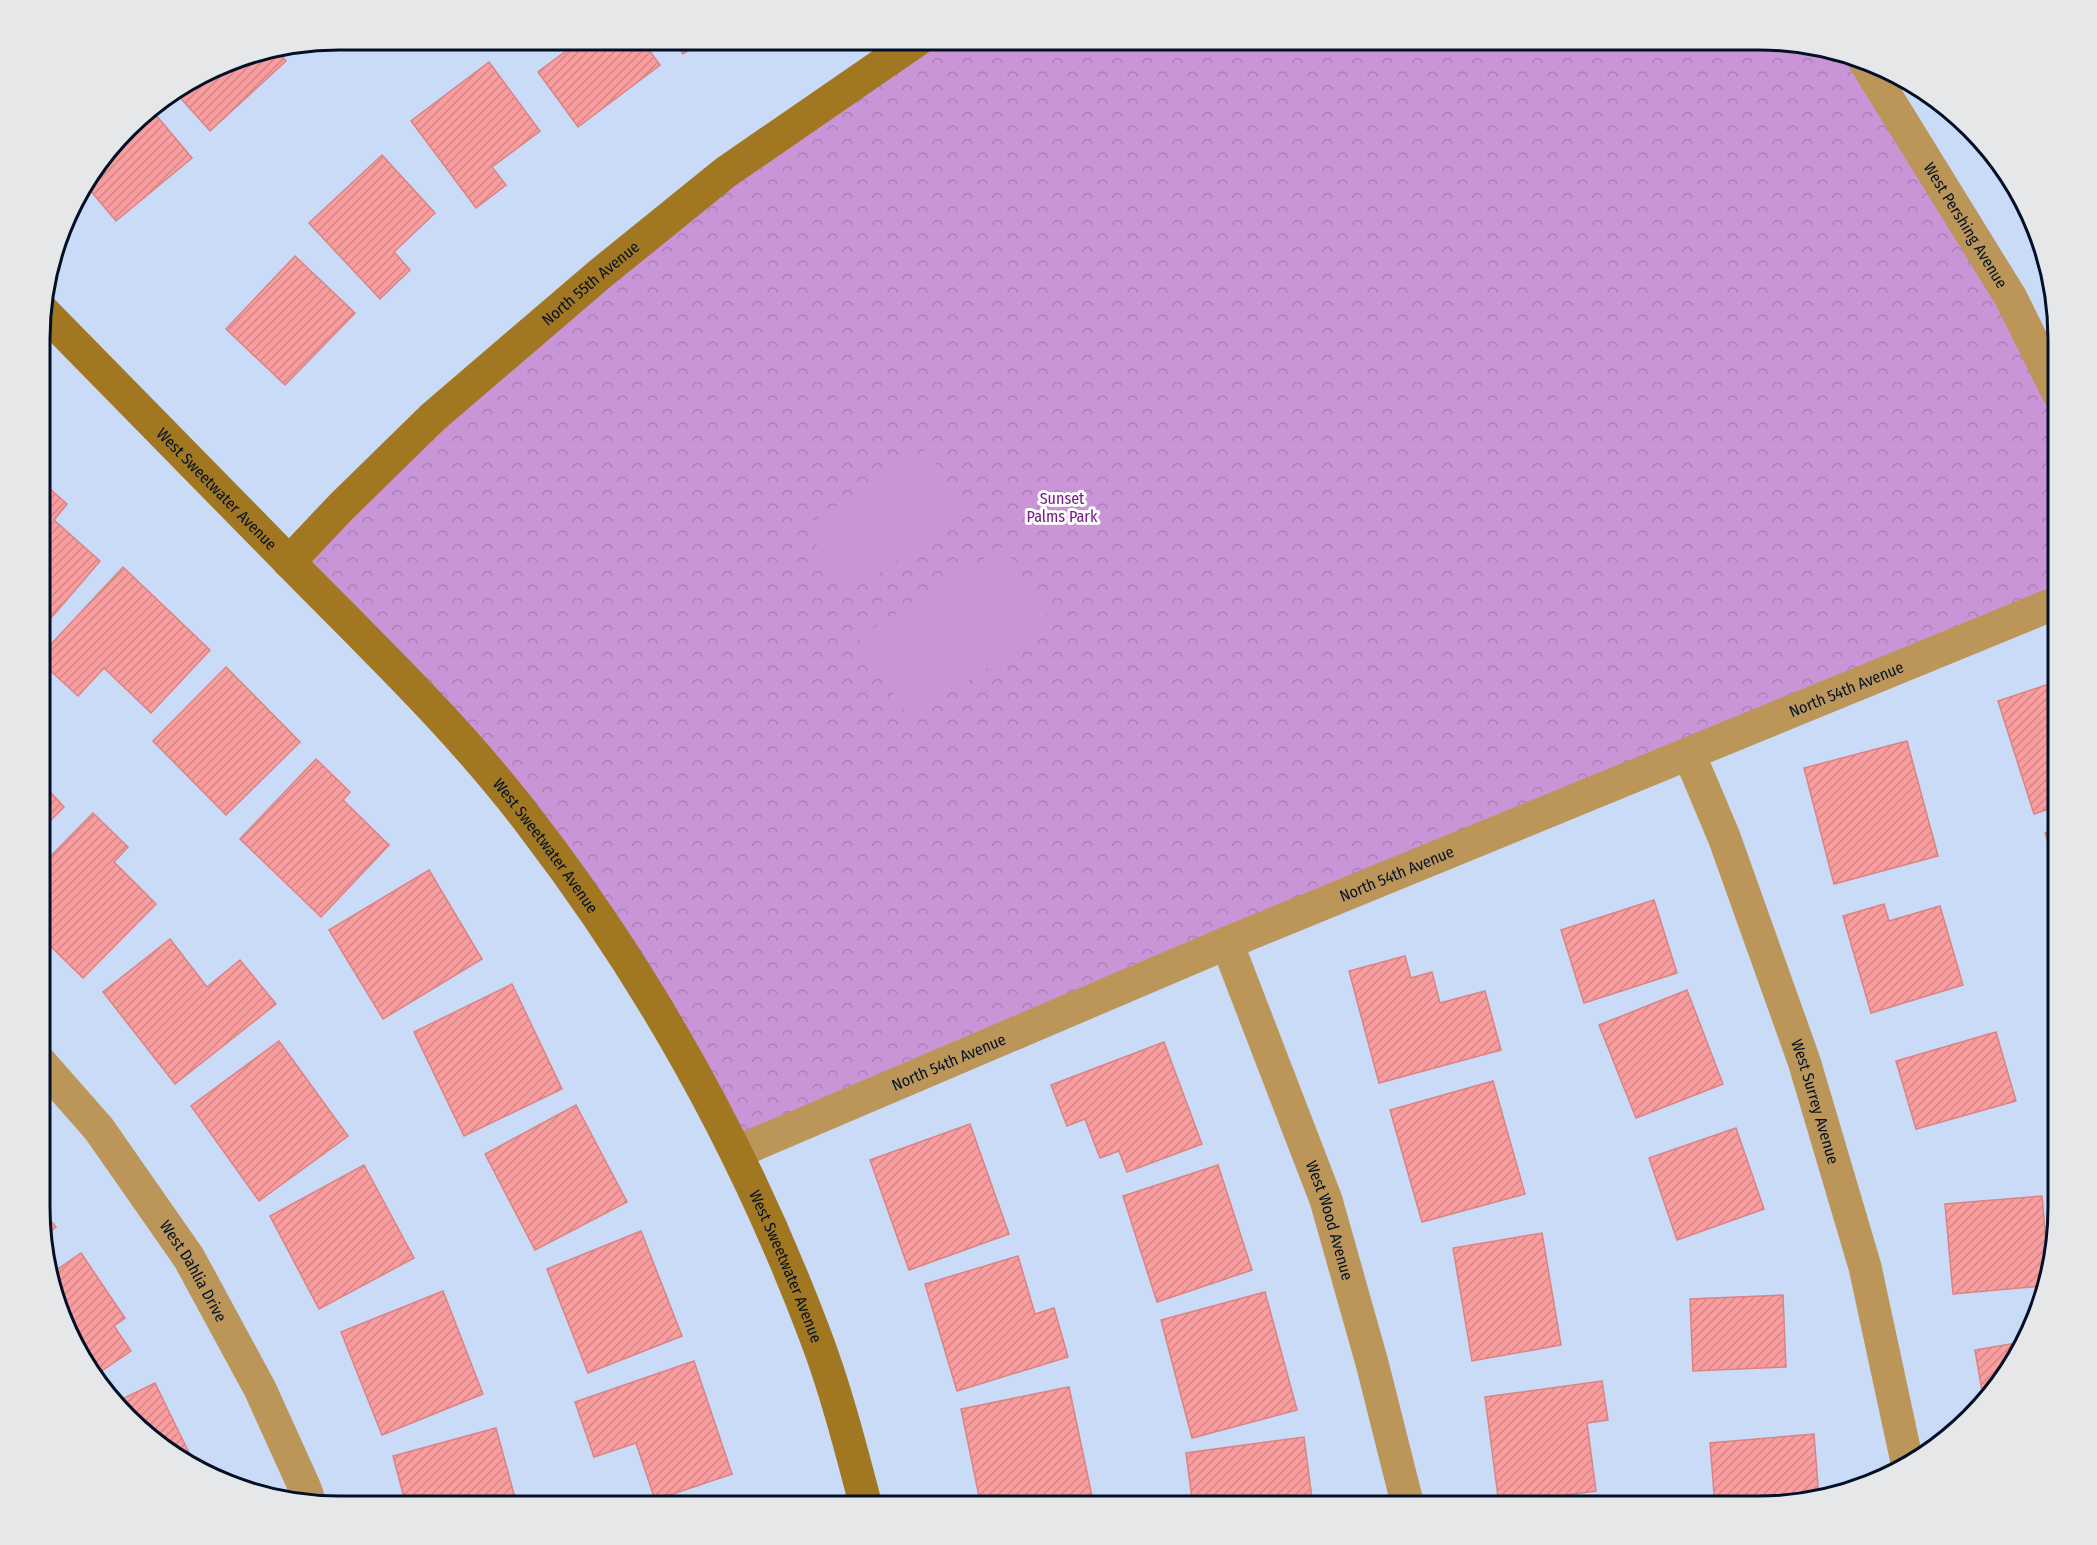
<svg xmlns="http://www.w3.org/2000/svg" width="2097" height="1545" viewBox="0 0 2097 1545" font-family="'Fira Sans Condensed',sans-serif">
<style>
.park{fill:url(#park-crowns)}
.pitch{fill:#ca95d7}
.building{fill:url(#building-hatch);stroke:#db8384;stroke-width:1.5}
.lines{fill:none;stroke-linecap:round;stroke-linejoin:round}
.street{stroke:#bb9658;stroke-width:33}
.secondary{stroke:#a27722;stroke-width:33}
.labels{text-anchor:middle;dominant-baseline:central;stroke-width:6;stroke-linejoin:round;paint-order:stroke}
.street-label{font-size:16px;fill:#031028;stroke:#fafafa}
.park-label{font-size:16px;fill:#741d87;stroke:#fafafa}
.rim{fill:none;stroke:#031028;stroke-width:3}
</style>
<defs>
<pattern id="park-crowns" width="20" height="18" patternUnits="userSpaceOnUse" patternTransform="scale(1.5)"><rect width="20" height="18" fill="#ca95d7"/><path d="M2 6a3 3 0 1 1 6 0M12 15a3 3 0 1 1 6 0" fill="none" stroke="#ac7fb9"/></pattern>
<pattern id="building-hatch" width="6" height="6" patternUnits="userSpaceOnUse" patternTransform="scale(1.5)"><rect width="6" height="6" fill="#f99d9e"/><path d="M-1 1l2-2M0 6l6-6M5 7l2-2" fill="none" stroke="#d48688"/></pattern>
</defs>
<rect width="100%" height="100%" fill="#c9dbf7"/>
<path class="park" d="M919 39 1778 40 1864 60 2058 393V602L737 1152 598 916 289 562 433 417Z"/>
<g class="pitch">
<path d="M927 449 968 516 847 593 805 526Z"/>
<path d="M1004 546 1054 626 909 718 858 638Z"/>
</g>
<g class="building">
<path d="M582 39H641L660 65 578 127 538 72Z"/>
<path d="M673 39H705L683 54Z"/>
<path d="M276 49 286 61 210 131 176 93 242 55Z"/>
<path d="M489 62 540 131 492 167 506 185 476 208 411 121Z"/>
<path d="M150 108 192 158 116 221 84 183 141 113Z"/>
<path d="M382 155 435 213 394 252 410 270 380 299 309 223Z"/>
<path d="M295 256 355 313 285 385 226 329Z"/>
<path d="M41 481 67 504 54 520 100 561 46 624 41 619Z"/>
<path d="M123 567 210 650 151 713 104 668 78 696 41 662V655Z"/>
<path d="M226 667 300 742 226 815 153 741Z"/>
<path d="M2058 681V806L2034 814 1998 701Z"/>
<path d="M1907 741 1938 856 1834 884 1804 768Z"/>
<path d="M316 759 350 792 343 800 389 845 321 917 240 839Z"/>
<path d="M41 782 64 807 41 830Z"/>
<path d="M93 813 128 847 114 862 156 904 83 978 40 936V867Z"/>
<path d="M2058 829V869L2045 833Z"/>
<path d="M429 870 482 959 383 1019 329 930Z"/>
<path d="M1654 900 1677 973 1584 1003 1561 930Z"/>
<path d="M1884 904 1889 921 1940 906 1963 985 1871 1013 1843 916Z"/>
<path d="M170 939 207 987 240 960 276 1004 175 1084 103 992Z"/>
<path d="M1405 956 1411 978 1432 972 1440 1003 1485 991 1501 1050 1379 1083 1349 971Z"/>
<path d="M512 984 562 1089 464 1136 414 1032Z"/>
<path d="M1687 990 1723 1084 1636 1118 1599 1025Z"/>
<path d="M1996 1032 2016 1101 1916 1129 1896 1061Z"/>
<path d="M279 1041 348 1136 259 1201 191 1106Z"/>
<path d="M1164 1042 1202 1144 1127 1172 1119 1151 1100 1158 1085 1119 1067 1126 1051 1085Z"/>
<path d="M1493 1081 1525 1194 1422 1222 1390 1110Z"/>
<path d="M576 1105 627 1202 535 1250 485 1154Z"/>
<path d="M970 1124 1009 1234 909 1270 870 1160Z"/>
<path d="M1736 1128 1764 1209 1677 1240 1649 1158Z"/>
<path d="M364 1165 414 1258 319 1309 270 1216Z"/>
<path d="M1218 1165 1252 1270 1157 1302 1123 1196Z"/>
<path d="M2042 1196 2048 1265 2043 1286 1953 1294 1945 1204Z"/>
<path d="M40 1207 56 1227 43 1237 40 1226Z"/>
<path d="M641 1231 682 1336 588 1373 547 1269Z"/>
<path d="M1542 1233 1561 1345 1472 1361 1453 1248Z"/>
<path d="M81 1253 125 1318 114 1326 131 1351 97 1374 70 1339 52 1273Z"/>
<path d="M1018 1256 1035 1314 1054 1308 1068 1357 957 1391 925 1284Z"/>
<path d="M443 1291 483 1394 382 1435 341 1332Z"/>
<path d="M1265 1292 1297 1410 1192 1438 1161 1320Z"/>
<path d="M1783 1295 1786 1367 1693 1371 1690 1299Z"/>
<path d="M2022 1342 1984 1403 1975 1350Z"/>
<path d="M694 1361 732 1474 655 1500 636 1443 594 1457 575 1402Z"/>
<path d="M1602 1381 1608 1420 1587 1423 1596 1491 1499 1504 1485 1397Z"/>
<path d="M155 1383 195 1465 141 1432 118 1401Z"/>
<path d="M1069 1387 1093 1501 1071 1506H981L961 1409Z"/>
<path d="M496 1428 517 1505H406L393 1456Z"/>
<path d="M1814 1434 1819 1499 1758 1506H1715L1710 1443Z"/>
<path d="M1304 1437 1313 1506H1193L1186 1453Z"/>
</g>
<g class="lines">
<g class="street">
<path id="s1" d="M1864 60 2011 298 2058 393"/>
<path id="s2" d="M1689 754 1724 837 1804 1061 1865 1267 1907 1462"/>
<path id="s3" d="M1227 943 1326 1200 1372 1363 1408 1506"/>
<path id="s4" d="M40 1062 99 1129 189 1258 260 1389 304 1486 310 1503"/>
<path id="s5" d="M737 1152 1227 943 2058 602"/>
</g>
<g class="secondary">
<path id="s6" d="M42 310C130 400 218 490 306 579 384 658 465 736 532 825 651 980 746 1152 815 1335 836 1390 851 1449 866 1506"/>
<path id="s7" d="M289 562 342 506 433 417 600 274 726 172 919 39"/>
</g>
</g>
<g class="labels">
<g class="street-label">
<text stroke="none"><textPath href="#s1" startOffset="194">West Pershing Avenue</textPath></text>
<text stroke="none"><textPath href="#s7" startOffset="411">North 55th Avenue</textPath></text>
<text stroke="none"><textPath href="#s6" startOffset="250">West Sweetwater Avenue</textPath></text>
<text stroke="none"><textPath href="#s5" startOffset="1202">North 54th Avenue</textPath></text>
<text stroke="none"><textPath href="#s6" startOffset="736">West Sweetwater Avenue</textPath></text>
<text stroke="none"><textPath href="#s5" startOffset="716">North 54th Avenue</textPath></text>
<text stroke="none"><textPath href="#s5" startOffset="230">North 54th Avenue</textPath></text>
<text stroke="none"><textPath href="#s2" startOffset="370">West Surrey Avenue</textPath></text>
<text stroke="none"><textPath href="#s3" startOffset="296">West Wood Avenue</textPath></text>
<text stroke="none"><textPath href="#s6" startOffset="1222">West Sweetwater Avenue</textPath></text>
<text stroke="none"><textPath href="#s4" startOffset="260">West Dahlia Drive</textPath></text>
</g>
<g class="park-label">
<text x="1062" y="498">Sunset<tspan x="1062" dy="18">Palms Park</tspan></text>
</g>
</g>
<path d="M0 0H2097V1545H0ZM339 50H1759A289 289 0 0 1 2048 339V1207A289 289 0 0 1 1759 1496H339A289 289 0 0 1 50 1207V339A289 289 0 0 1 339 50Z" fill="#e6e7e9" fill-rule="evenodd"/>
<path class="rim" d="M339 50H1759A289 289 0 0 1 2048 339V1207A289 289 0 0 1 1759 1496H339A289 289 0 0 1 50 1207V339A289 289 0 0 1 339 50Z"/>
</svg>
